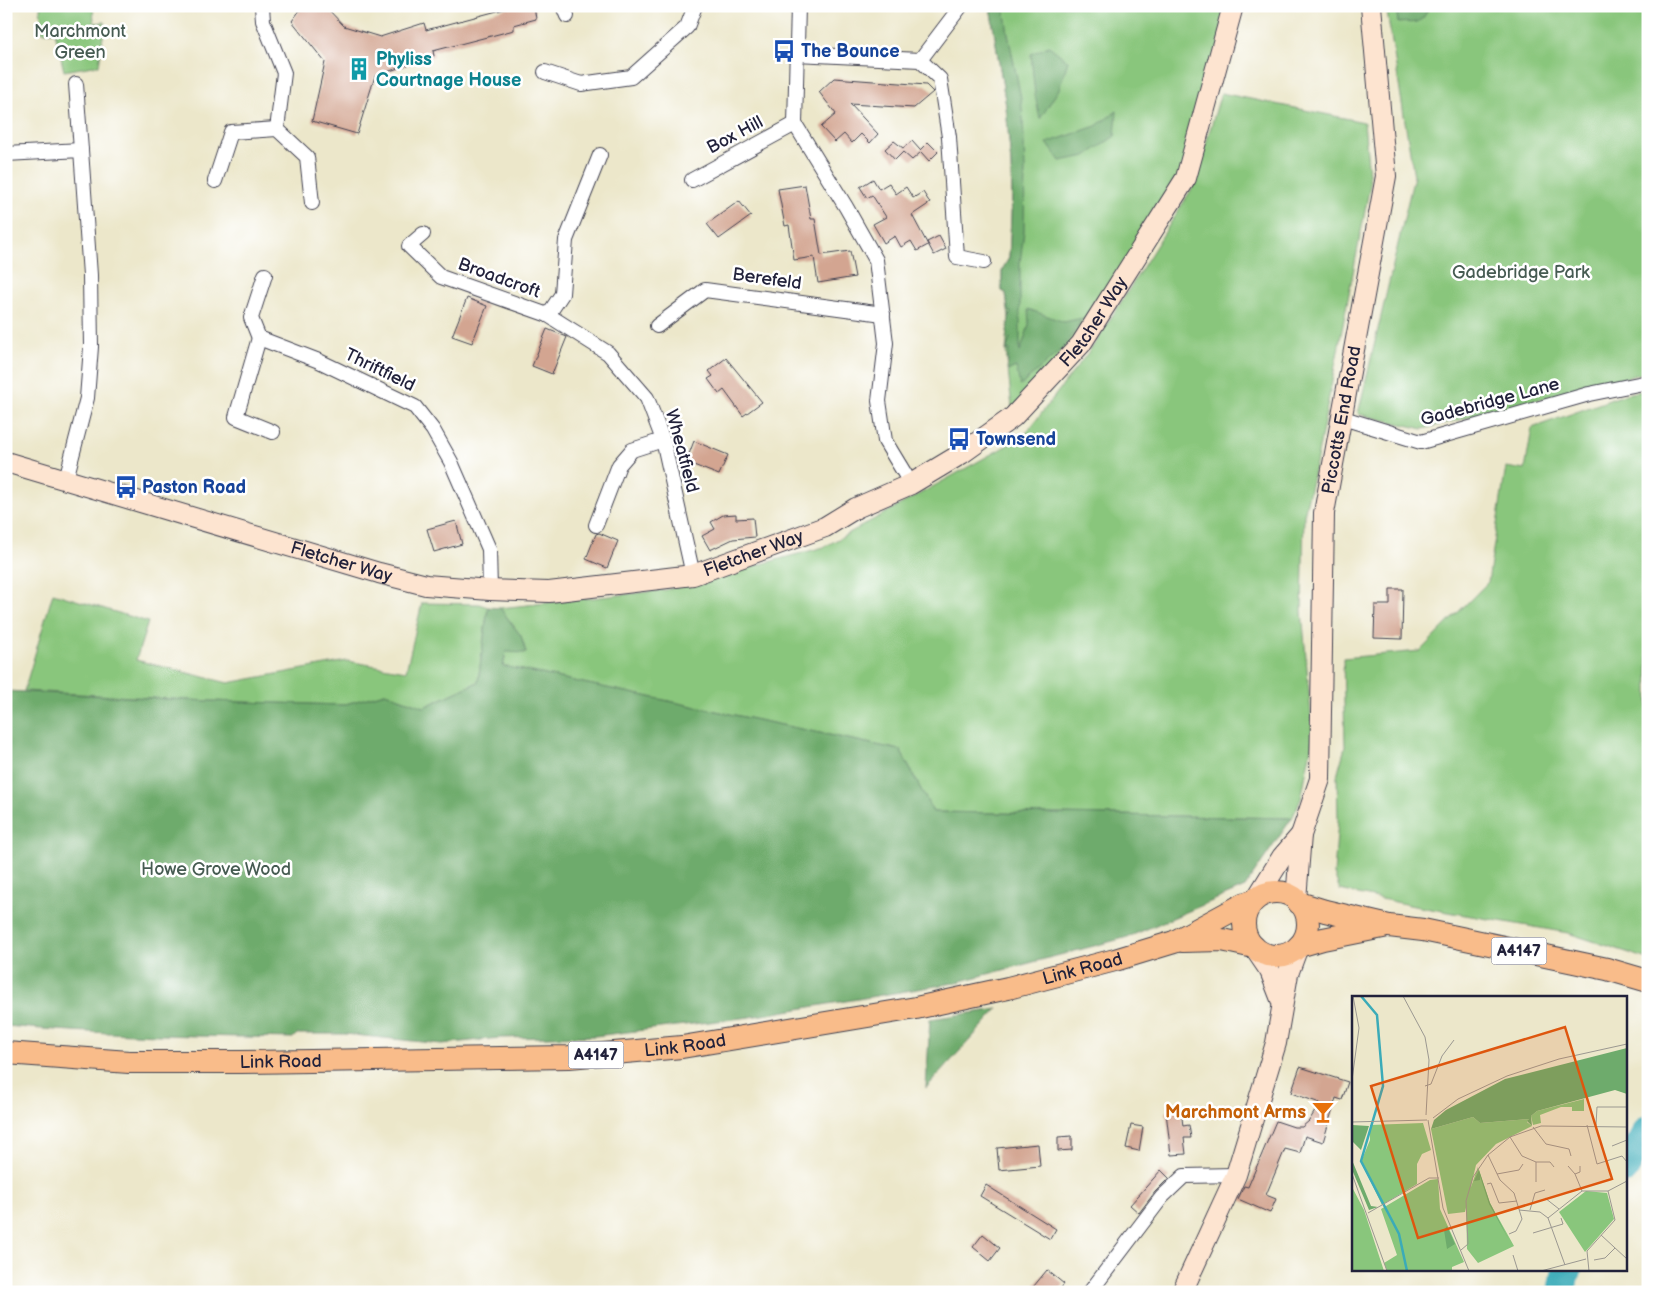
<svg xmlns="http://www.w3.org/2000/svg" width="1654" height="1298" viewBox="0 0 1654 1298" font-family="'Balsamiq Sans',sans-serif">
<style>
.green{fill:#89c67c;stroke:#56745c}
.forest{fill:#6eab6c;stroke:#486654}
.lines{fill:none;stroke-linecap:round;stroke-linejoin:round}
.river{stroke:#3babb8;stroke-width:28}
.building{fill:#d3a591}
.street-casing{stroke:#404050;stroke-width:16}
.secondary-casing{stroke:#404050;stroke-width:22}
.primary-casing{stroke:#404050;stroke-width:24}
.street{stroke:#fff;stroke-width:14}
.secondary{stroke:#fde4d0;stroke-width:20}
.primary{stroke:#f9bc8a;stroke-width:22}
.labels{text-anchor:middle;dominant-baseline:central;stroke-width:5;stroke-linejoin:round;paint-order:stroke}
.shield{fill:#fff;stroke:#646476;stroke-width:1}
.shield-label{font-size:16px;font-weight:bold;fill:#22223b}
.park-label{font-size:18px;fill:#465b52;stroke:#fff}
.transit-label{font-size:18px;font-weight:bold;fill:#164399;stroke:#fff;text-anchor:start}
.culture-label{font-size:18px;font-weight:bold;fill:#0d838f;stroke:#fff;text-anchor:start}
.street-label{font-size:18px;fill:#22223b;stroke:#fff}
.food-label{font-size:18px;font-weight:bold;fill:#c56008;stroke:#fff;text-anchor:end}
.inset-river{fill:none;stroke:#3babb8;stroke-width:2.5}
.inset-road{fill:none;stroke:#9b9891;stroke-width:1}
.view{fill:#de560e;fill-opacity:0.15;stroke:#de560e;stroke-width:2.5}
.inset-edge{fill:none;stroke:#22223b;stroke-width:2.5}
</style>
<rect width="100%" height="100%" fill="#fff"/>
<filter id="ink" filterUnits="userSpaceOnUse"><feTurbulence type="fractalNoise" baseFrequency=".02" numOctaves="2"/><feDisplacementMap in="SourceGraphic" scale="10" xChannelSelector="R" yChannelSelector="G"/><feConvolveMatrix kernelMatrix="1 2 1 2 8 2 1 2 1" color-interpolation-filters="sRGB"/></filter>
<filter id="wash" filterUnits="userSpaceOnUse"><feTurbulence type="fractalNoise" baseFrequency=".0096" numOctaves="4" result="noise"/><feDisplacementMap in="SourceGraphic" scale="20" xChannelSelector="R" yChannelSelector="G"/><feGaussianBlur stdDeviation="1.12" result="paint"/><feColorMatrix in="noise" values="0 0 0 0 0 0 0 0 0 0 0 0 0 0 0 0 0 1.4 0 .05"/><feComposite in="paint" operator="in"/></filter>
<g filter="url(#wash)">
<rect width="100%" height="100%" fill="#ece7ca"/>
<g class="green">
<path d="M40 6H93L94 23 105 22 99 65 64 71 55 32H42Z"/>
<path d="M990 6H1233L1186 178 1081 344 1013 417 1006 351 1009 318 1006 293 1002 291V270L1009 258 1012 195 1011 164 1006 106Z"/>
<path d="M1386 6H1648V372L1423 429 1358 414 1414 176Z"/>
<path d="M1221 93 1364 122 1370 185 1317 459 1304 515 1302 611 1313 738 1301 799 1292 818 933 812 900 750 503 666 506 651 526 653 521 636 500 608 665 590 824 547 1024 436 1096 342 1193 187Z"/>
<path d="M1648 390V959L1568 933 1414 906 1340 890 1334 874 1338 820 1337 776 1345 747 1343 658 1420 651 1488 582 1506 467 1525 470 1532 428 1626 394Z"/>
<path d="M53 593 148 622 136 660 228 683 347 661 406 671 422 603 479 604 488 607 478 682 424 707 385 693 342 705 208 701 24 691Z"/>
</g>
<g class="forest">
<path d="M990 6H1004L1008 34 1021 98 1023 119 1025 169 1024 231 1020 263V352L1029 325 1028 309 1064 322 1083 318 1063 348 1020 386 1016 367 1007 371 1009 349 1006 351 1010 338 1006 339 1009 318 1011 312 1008 311 1006 293 1002 291V270L1009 258 1012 195 1011 164 1006 106Z"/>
<path d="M1396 6H1429C1421 28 1415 21 1398 23Z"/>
<path d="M1049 46 1068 61 1059 89 1040 119 1035 95 1031 54Z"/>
<path d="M1117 111 1115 136 1086 156 1060 161 1047 143 1096 126Z"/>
<path d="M488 607 500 608 521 636 526 653 506 652 503 666 900 750 933 812 1292 818 1245 887 1128 937 954 983 750 1017 595 1036 500 1038 442 1044 344 1034H297L293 1038C197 1036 102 1035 6 1026V691L208 701 342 705 385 693 424 707 478 682Z"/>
<path d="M998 1009 926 1088 930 1019Z"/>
</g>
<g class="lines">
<g class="river">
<path d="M1625 1170 1648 1129"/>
<path d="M1562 1292 1565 1275 1569 1269"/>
</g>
</g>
<g id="blocks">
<g class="building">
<path d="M303 6H325L344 26 380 37 424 23 426 30 516 6H534L536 19 514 25V30L433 51 434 56 375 76 357 134 312 121 325 62 292 21Z"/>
<path d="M834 78 926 85 933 92 914 108 850 104 878 134 870 143 861 134 852 143 844 134 835 142 821 127 836 114 819 92Z"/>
<path d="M894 141 903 148 912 141 920 150 928 142 938 152 929 161 921 152 912 160 903 152 895 160 885 149Z"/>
<path d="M873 179 879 189 889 183 896 194 906 187 913 198 923 192 930 203 912 215 928 245 917 251 911 241 901 247 895 236 884 243 873 224 886 217 872 195 867 198 860 187Z"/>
<path d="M805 185 811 219H815L821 255 850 251 855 277 818 283 814 257 794 260 789 225 785 226 778 189Z"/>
<path d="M739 201 751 216 719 239 707 224Z"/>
<path d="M939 236 946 249 934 255 927 242Z"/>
<path d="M467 298 487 306 472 343 452 336Z"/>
<path d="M547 329 567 337 552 374 532 366Z"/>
<path d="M726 358 762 402 743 416 724 390 719 394 708 379 713 376 709 371Z"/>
<path d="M694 441 728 455 719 475 686 462Z"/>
<path d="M736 514V519L753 518 755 537 733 539 710 550 702 536 715 529 711 522 723 515Z"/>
<path d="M456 521 462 544 434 552 427 529Z"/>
<path d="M599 533 618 541 607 568 586 559 596 534Z"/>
<path d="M1390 589H1403L1402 639 1374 638 1375 605H1390Z"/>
<path d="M1300 1067 1348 1082 1342 1100 1336 1098 1323 1142 1305 1136 1300 1153 1285 1149 1266 1195 1276 1199 1270 1213 1238 1199 1244 1186 1248 1187 1276 1121 1294 1127H1302L1309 1121 1320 1103 1291 1093Z"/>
<path d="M1181 1110 1183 1126 1189 1125 1191 1138H1184L1186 1154 1171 1155 1166 1112Z"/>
<path d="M1131 1125 1143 1127 1139 1151 1126 1148Z"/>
<path d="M1072 1136V1150L1058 1151V1137Z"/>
<path d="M1038 1144 1040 1166 999 1170 997 1148Z"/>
<path d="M1161 1170 1169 1178 1155 1192 1139 1213 1130 1205Z"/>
<path d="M986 1185 1056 1229 1050 1239 980 1196Z"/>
<path d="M983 1234 1000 1248 990 1261 973 1247Z"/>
<path d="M1047 1270 1064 1284 1058 1292H1029Z"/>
</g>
</g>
</g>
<g filter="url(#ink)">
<use href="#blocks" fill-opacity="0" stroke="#404050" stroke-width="1"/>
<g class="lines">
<defs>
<g id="street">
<path d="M262 6 263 21 284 73 277 129"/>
<path d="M563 6 567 16"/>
<path d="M798 6 795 124 846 207 876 260 886 343 879 401 885 441 911 484"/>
<path d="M796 54 920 60 940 79 949 137 957 257 984 262"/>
<path d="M920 60 961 6"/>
<path d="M545 72 581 84 631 77 687 27 695 6"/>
<path d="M76 84 81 150"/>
<path d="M6 154 81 150 90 275 91 347 87 398 66 479"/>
<path d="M600 155 566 240 562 294 548 315 608 353 647 398 663 440 693 575"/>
<path d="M692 180 795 124"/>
<path d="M215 181 231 132 277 129 307 157 312 203"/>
<path d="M423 234 409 246 441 277 548 315"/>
<path d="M265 275 251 318 259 338 319 361 415 407 433 430 451 462 489 549 490 590"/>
<path d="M657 326 705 290 883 314"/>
<path d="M259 338 236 417 273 432"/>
<path d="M1343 418 1421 442 1589 394 1648 382"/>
<path d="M596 525 619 465 632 450 663 440"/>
<path d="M1090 1292 1162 1197 1184 1176 1236 1175"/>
</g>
<g id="secondary">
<path id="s1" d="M6 462 379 573 426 585 490 590 549 592 693 575 825 527 856 508 911 484 961 454 1013 417 1081 344 1186 178 1233 6"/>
<path d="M1256 899 1282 857 1301 835"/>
<path id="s2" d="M1296 900 1301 835 1320 779 1324 513 1386 176 1371 6"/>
<path d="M1255 949 1270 971 1282 1002"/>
<path d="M1182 1292 1236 1175 1276 1043 1288 974 1298 947"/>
</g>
<g id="primary">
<circle cx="1276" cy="924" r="32"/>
<path d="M1299 903 1325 911 1389 926 1423 930 1607 969 1648 981"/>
<path d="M1182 941 1222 940 1254 947"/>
<path d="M1299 946 1323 939 1383 927"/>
<path id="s3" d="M6 1053 129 1062H240L569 1057 682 1047 916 1008 1008 988 1115 960 1174 942 1244 904 1253 901"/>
</g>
</defs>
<use href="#street" class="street-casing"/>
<use href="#secondary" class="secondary-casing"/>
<use href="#primary" class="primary-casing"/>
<use href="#street" class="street"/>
<use href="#secondary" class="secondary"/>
<use href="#primary" class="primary"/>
</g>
</g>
<defs>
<symbol id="bus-bare" viewBox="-9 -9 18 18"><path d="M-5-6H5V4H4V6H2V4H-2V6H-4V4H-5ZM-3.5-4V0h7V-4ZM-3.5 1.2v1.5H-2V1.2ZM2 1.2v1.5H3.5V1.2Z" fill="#1a4fb4" stroke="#fff" stroke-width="2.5" paint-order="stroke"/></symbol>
<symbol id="building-bare" viewBox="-9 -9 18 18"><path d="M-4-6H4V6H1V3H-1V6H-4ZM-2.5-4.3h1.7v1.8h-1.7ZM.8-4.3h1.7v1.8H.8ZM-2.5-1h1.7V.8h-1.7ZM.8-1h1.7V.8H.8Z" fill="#0f9aa8" stroke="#fff" stroke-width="2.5" paint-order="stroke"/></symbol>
<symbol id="bar-bare" viewBox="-9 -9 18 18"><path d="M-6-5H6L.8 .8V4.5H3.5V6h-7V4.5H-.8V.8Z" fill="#e8710a" stroke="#fff" stroke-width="2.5" paint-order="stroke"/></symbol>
</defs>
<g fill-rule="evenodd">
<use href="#bus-bare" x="768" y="35" width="32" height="32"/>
<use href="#building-bare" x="343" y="53" width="32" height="32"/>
<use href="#bus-bare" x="943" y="423" width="32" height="32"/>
<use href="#bus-bare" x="110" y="471" width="32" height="32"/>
<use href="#bar-bare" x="1307" y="1096" width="32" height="32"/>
</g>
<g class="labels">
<g class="shield">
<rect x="1491.5" y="937.5" width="55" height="27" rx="4"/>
<rect x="568.5" y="1041.5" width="55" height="27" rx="4"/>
</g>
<g class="shield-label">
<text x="1519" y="951">A4147</text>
<text x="596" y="1055">A4147</text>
</g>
<g class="park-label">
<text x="80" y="31">Marchmont<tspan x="80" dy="21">Green</tspan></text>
<text x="1521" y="272">Gadebridge Park</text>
<text x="216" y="869">Howe Grove Wood</text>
</g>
<g class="transit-label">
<text x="801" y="51">The Bounce</text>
<text x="976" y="439">Townsend</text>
<text x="142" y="487">Paston Road</text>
</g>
<g class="culture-label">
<text x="376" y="59">Phyliss<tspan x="376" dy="21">Courtnage House</tspan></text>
</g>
<g class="street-label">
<text transform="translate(735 135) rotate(-28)">Box Hill</text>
<text transform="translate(499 278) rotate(20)">Broadcroft</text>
<text transform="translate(767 279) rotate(8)">Berefeld</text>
<text stroke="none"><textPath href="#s1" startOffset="1190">Fletcher Way</textPath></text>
<text transform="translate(380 370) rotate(26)">Thriftfield</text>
<text transform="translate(1490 402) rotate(-15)">Gadebridge Lane</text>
<text stroke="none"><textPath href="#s2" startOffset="485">Piccotts End Road</textPath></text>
<text transform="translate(682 451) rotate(75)">Wheatfield</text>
<text stroke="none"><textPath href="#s1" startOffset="770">Fletcher Way</textPath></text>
<text stroke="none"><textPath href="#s1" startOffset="350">Fletcher Way</textPath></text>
<text stroke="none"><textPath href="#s3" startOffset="1085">Link Road</textPath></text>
<text stroke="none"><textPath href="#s3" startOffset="680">Link Road</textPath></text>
<text stroke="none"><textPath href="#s3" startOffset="275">Link Road</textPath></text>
</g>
<g class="food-label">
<text x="1306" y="1112">Marchmont Arms</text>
</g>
</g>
<g transform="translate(1352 996)">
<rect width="275" height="275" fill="#ece7ca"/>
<path d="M232 103V115H220V111H209L188 119 189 127 181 129 179 120 185 115ZM121 121 128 127 177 123 175 126 180 130 144 148 124 169 113 216 96 218 79 133ZM71 127 79 154 70 158 65 168V188L30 209 9 166 18 144V129ZM126 171 138 207 162 250 126 267 115 253 114 205ZM86 183 88 213 112 266 100 271V275H35L32 267 45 259 29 213 78 184ZM0 191 12 214 32 275H0ZM234 195 255 197 262 223 233 256 207 216Z" fill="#89c67c"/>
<path d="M275 52V98L263 94 185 115 179 120 180 130 175 125 177 123 128 127 121 121 79 133 82 124 94 114 153 83ZM0 129 17 130 9 154 0 145ZM0 164 19 210 26 211 17 214 1 176ZM127 174 138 207 157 244 137 208 128 180V184L122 185ZM95 230 103 248 95 253 92 234Z" fill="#6eab6c"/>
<path class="inset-river" d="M9 0 25 19 31 90 9 165 47 238 55 275"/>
<path class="inset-road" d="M51 0 73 41 77 64 74 119M0 84 7 32 1 0M73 90 79 88 90 60 102 44M81 122 106 103 155 80 207 63 275 48M76 124 91 212 117 275M0 126 75 124M235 129 245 168 270 160 275 166M244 129 245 111H275M181 131 194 148 217 153 219 160M158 141 170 160 184 166V186M260 150 275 144M136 159 148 184 162 197 170 223 164 235 157 238M184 166H198L202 171M216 170 223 178 228 176V170M0 178 35 275M145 178 167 174 171 168M223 178 230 195M135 188 139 187 147 207 165 205M256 195 275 185M193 202 207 213M167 214 188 216 196 222 213 269M178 214 183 197 193 194M16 217 77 182H87M196 222 230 195H256M181 237 211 228 209 222M249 239 275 263M109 254 116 248 114 205 121 181 136 159 158 141 189 130 275 131M161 259 166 275M242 264 253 262 263 252M189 275 234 263M237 275 235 255 263 224 256 195"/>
<path class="view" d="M213 31 260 183 66 242 19 90Z"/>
<rect width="275" height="275" class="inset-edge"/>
</g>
<rect width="1654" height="1298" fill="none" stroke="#fff" stroke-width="25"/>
</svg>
